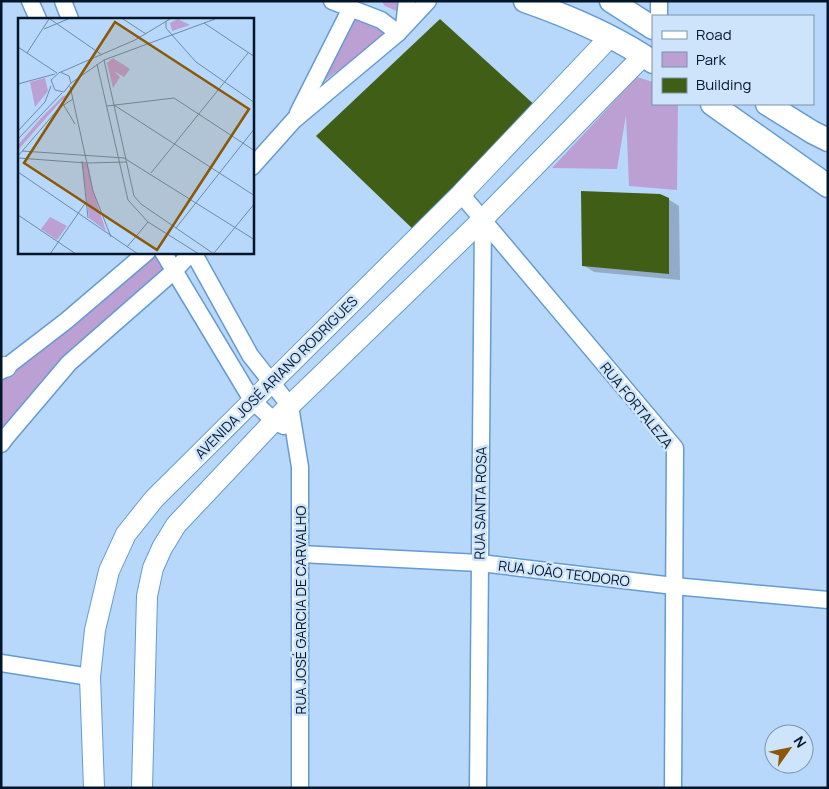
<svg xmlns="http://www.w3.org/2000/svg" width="829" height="789" viewBox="0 0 829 789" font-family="Manrope,sans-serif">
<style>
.green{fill:#bc9fd3}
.shadow{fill:#0003}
.building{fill:#415e16}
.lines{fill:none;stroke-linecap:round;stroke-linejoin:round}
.minor-casing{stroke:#659bd1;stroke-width:19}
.tertiary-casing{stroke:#659bd1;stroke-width:22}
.secondary-casing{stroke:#659bd1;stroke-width:25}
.minor{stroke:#fff;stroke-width:16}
.tertiary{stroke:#fff;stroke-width:20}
.secondary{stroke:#fff;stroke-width:22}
.labels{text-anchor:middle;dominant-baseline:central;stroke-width:5;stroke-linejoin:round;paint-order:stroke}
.street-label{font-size:14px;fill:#02162b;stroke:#cee4fb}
.inset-road{fill:none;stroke:#6f8aa7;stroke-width:1}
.view{fill:#8c5806;fill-opacity:0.15;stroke:#8c5806;stroke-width:2.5}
.inset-edge{fill:none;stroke:#02162b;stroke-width:2.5}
</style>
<rect width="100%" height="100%" fill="#b7d8fa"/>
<g class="green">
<path d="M381 1H403L399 12 385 6Z"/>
<path d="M353 14 387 35 321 83Z"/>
<path d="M637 77 653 82V104H678L677 190 629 186 626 115 617 169 552 168Z"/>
<path d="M149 253H161L172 271 1 441V373Z"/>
</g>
<path class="shadow" d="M668 199 679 206 680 280 594 272 583 265Z"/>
<g class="building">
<path d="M440 19 539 109 417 233 316 136Z"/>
<path d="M581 191 660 194 669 198V274L582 266Z"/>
</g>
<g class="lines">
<defs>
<g id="minor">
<path d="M30 1 38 19"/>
<path d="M63 1 70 19"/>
<path d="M332 1 381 20 398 33"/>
<path d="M659 16V1"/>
<path d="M404 26 407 1"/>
<path d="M298 113 351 8"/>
<path d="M252 167 294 120 398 33 428 1"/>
<path d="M461 194 675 448 673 788"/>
<path d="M163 252 252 400 274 421 284 426"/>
<path d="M193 252 250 355 290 406 300 467V788"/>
<path d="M1 371 66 321 147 252"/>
<path d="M1 444 7 436 69 363 174 271 192 252"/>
<path d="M300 554 480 563 674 586 828 600"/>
<path d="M1 663 90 677"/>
<path d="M478 788 483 219"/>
</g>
<g id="tertiary">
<path d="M1 367H6"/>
<path d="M94 788 90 677 95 630 109 571 126 534 154 499 461 194 610 37"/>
<path d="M142 788 147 596 153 568 162 548 176 525 274 421 483 219 643 56"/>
</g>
<g id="secondary">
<path d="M525 1C568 16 615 36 653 62"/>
<path d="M611 1 653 28"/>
<path d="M712 104 828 186"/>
<path d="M767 104 812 132 828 140"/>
</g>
</defs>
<use href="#minor" class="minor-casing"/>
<use href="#tertiary" class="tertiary-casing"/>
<use href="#secondary" class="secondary-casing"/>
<use href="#minor" class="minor"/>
<use href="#tertiary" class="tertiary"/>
<use href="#secondary" class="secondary"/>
</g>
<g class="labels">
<g class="street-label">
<text transform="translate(276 377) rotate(-45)">AVENIDA JOSÉ ARIANO RODRIGUES</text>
<text transform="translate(637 405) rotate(51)">RUA FORTALEZA</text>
<text transform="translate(480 503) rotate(-89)">RUA SANTA ROSA</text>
<text transform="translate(564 573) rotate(7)">RUA JOÃO TEODORO</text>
<text transform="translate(300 610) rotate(-90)">RUA JOSÉ GARCIA DE CARVALHO</text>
</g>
</g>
<g transform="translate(18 18)">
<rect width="236" height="236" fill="#b7d8fa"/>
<path d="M160 1 172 7 154 13 152 5ZM95 40 112 51 106 59 96 53 102 59 95 70 89 45ZM27 60 30 73 17 89 12 64ZM51 77 43 83 0 132V127L23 100 45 78ZM64 145 70 146 75 173 88 213 71 200ZM32 199 49 208 39 222 23 211Z" fill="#bc9fd3"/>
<path class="inset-road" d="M32 1 84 37M105 1 128 16M148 3V10L154 17M186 5 237 39M26 11 50 1M154 17 178 44 237 85M0 29 39 55M9 35 31 1M86 42 116 178 123 186 196 236M79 46 110 182 130 204 181 236M43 54 117 22 152 1M53 65 51 58 42 54 33 62 37 72 46 74 53 65 86 42 197 1M0 66 37 56M52 68 75 173 93 219M45 86 57 106M96 87 237 178M89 88 156 80 237 133M0 113 27 84 33 68M0 121 44 75M4 133 106 140 237 222M0 138 41 90 55 81M0 140 68 145 109 144M64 143 70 200M0 154 120 236M133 155 230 35M0 197 58 236M158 210 237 110M109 229 130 204M196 235 237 185M32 236 68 184"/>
<path class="view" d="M97 4 231 91 139 232 6 145Z"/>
<rect width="236" height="236" class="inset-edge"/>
</g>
<rect width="829" height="789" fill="none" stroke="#02162b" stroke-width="5"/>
<rect x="652" y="15" width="162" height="90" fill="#cee4fb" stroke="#7c92a8"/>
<rect x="662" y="31" width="25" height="8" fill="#ffffff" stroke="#7c92a8"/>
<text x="696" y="40" font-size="15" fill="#02162b">Road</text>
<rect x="662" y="52" width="25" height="15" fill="#bc9fd3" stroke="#7c92a8"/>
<text x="696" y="65" font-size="15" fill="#02162b">Park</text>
<rect x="662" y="78" width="25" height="15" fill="#415e16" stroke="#7c92a8"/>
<text x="696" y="90" font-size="15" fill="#02162b">Building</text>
<g transform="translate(789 749) rotate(57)"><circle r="24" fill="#cee4fb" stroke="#7c92a8"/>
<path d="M0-4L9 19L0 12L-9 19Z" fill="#8c5806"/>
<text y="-8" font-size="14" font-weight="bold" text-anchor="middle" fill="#02162b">N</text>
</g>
</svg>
